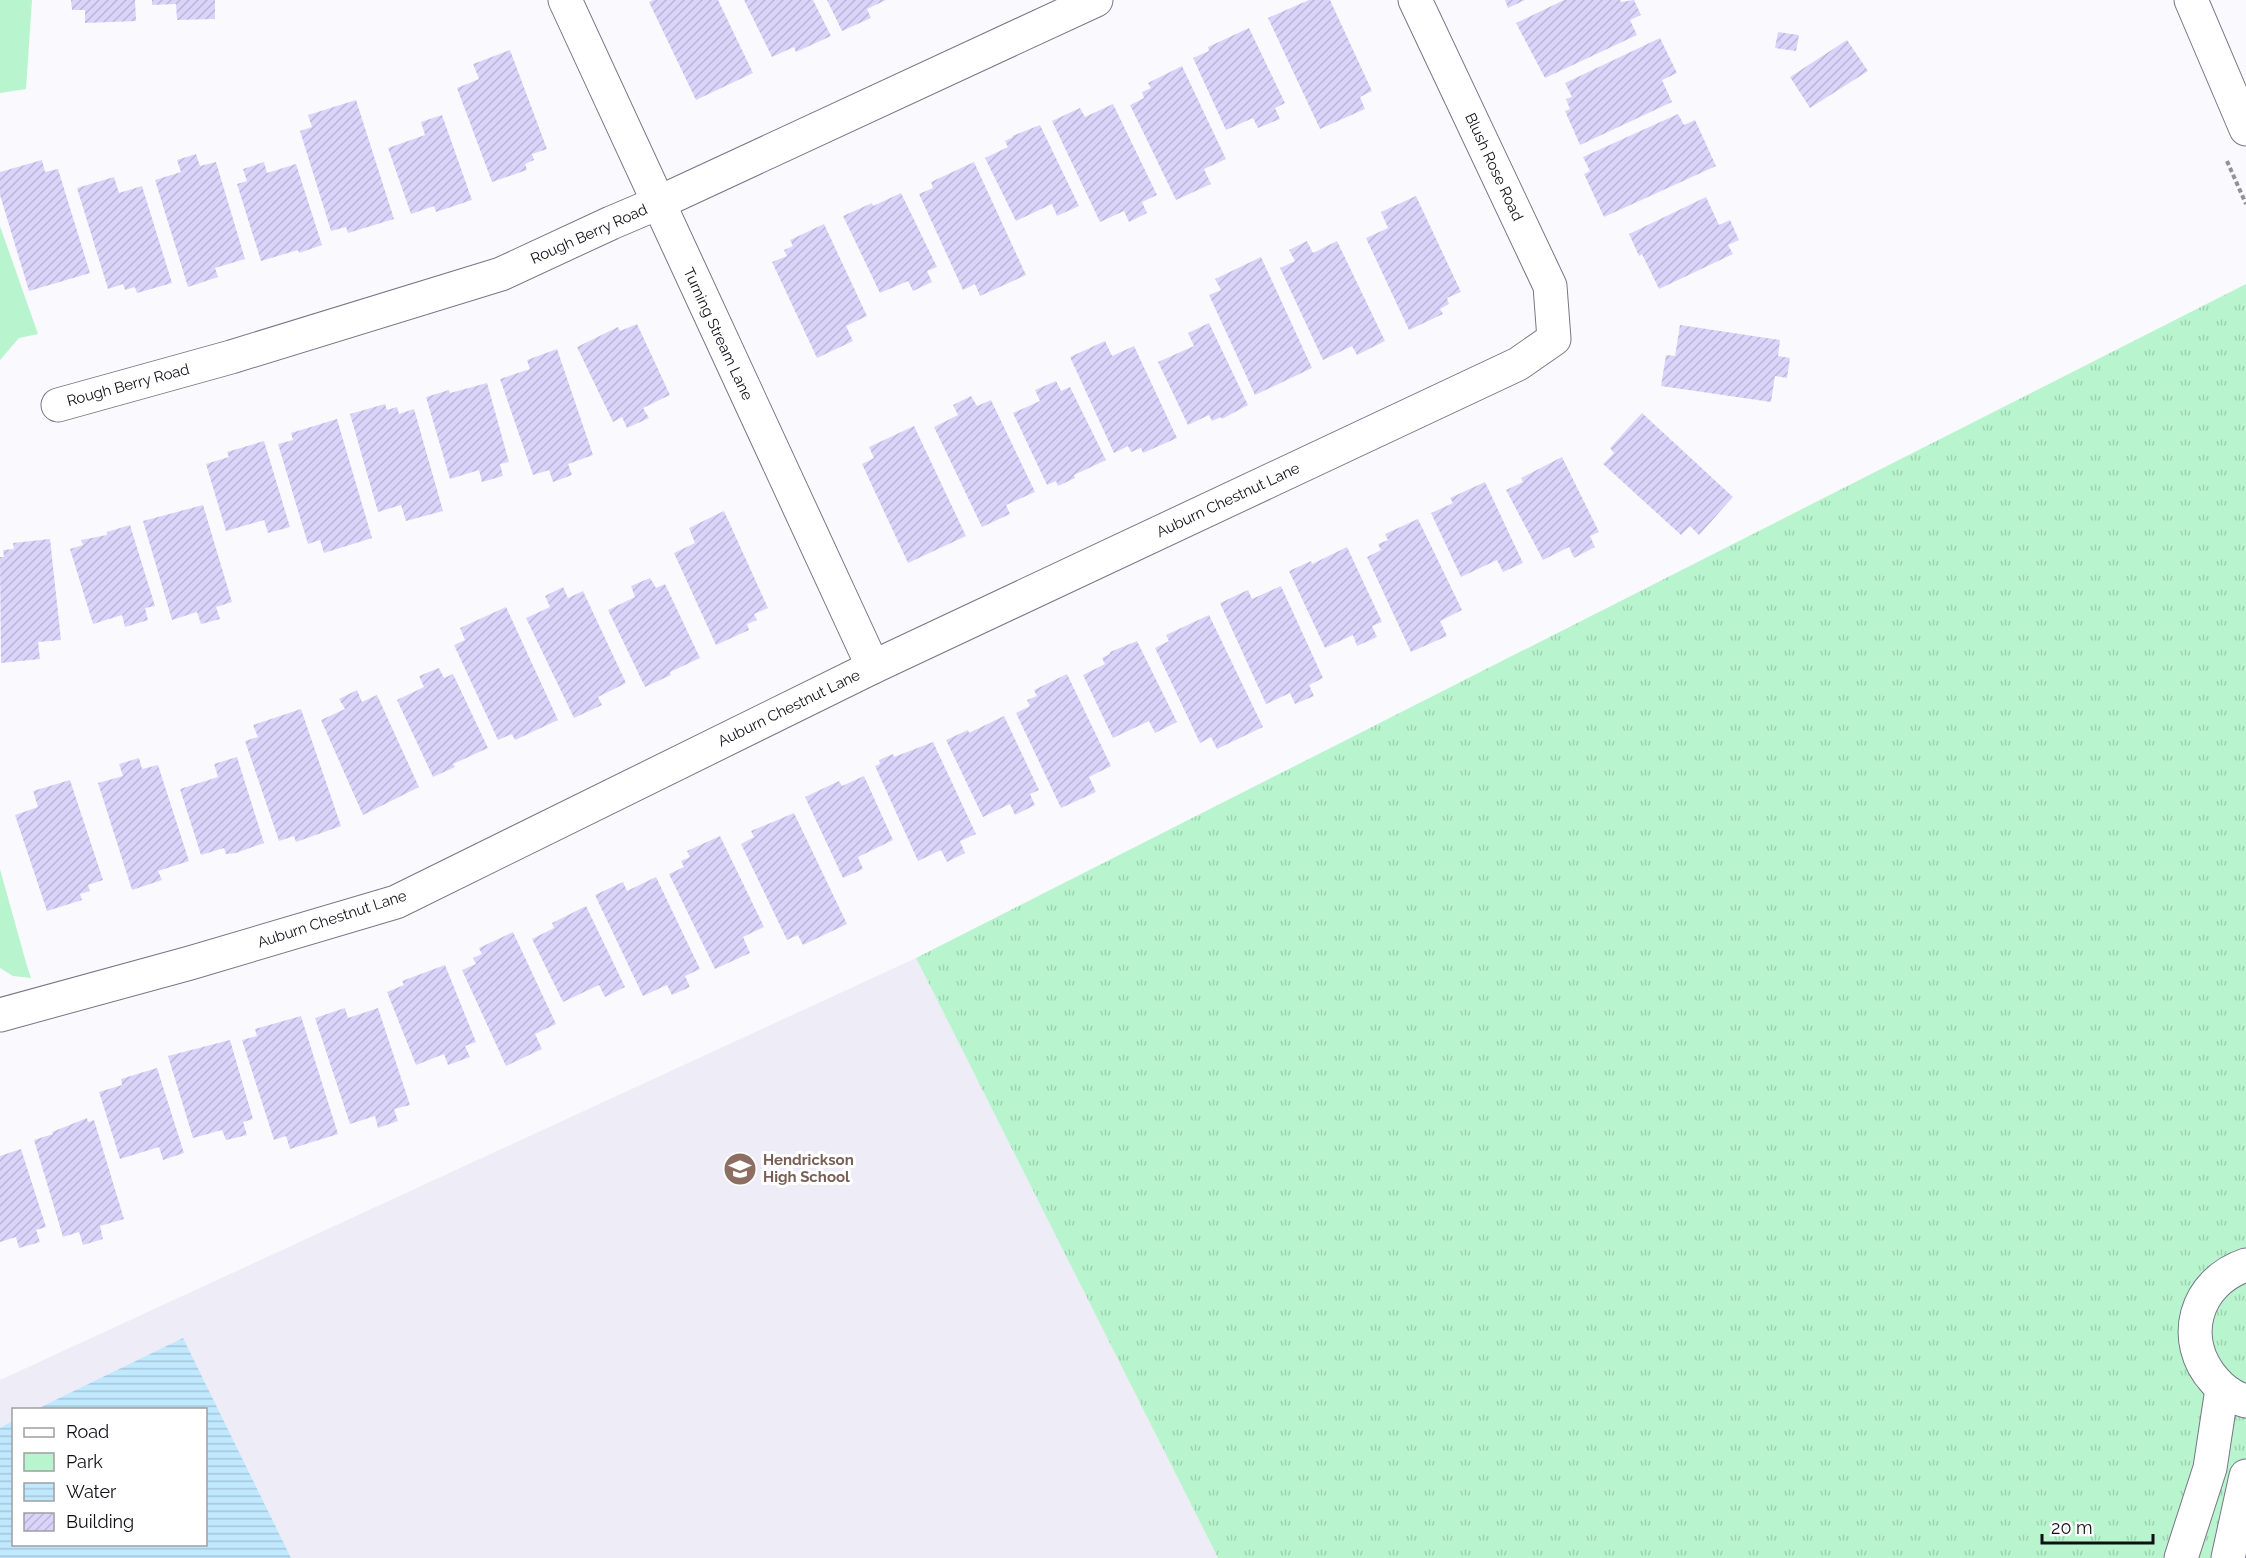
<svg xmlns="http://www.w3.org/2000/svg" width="2246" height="1558" viewBox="0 0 2246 1558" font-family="Raleway,sans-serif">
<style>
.built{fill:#edecf7;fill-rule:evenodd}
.grass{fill:url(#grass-tufts)}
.green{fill:#b8f5ce}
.water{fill:url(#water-rules)}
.building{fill:url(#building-hatch)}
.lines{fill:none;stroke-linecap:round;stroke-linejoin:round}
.minor-casing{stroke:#787688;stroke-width:35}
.path{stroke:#919096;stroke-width:4;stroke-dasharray:4.5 3;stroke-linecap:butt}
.minor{stroke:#fff;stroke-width:33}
.labels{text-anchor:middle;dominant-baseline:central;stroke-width:6;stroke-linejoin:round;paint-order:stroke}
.street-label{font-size:15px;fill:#100f16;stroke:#fff}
.education-label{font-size:15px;font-weight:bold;fill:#785e54;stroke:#fff;text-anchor:start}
</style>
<defs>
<pattern id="grass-tufts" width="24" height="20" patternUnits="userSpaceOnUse" patternTransform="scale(1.5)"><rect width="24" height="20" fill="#b8f5ce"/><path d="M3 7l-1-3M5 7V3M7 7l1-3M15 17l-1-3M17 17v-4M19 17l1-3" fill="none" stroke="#9dd1b0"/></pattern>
<pattern id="water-rules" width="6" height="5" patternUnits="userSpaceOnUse" patternTransform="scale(1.5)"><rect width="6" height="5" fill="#c0e8fe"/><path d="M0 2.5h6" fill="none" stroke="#a4c6d9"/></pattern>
<pattern id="building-hatch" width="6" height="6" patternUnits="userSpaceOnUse" patternTransform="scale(1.5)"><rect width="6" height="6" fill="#dbd4fa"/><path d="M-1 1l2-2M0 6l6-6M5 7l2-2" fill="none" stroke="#bbb5d6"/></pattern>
</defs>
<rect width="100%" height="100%" fill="#fafafe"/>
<path class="built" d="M916 958 1218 1558H0V1380ZM14 1410H206V1544H14Z"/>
<path class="grass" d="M2246 284V1558H1218L916 958Z"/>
<g class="green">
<path d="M0 0H32L26 89 0 93Z"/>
<path d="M0 226 38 334 19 338 0 360Z"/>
<path d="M0 869 27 966 31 978 13 976 0 968Z"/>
</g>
<path class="water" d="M183 1338 291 1558H0V1428L13 1421 14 1544H206V1410L37 1409Z"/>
<g class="building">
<path d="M71 0H135L136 21 85 23V10H72Z"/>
<path d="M152 0H215V19L177 20 176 4 152 5Z"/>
<path d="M653 0H718L753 73 696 100 649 2Z"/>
<path d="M744 0H813L831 36 796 52 794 47 772 57Z"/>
<path d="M827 0H886L867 9 871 18 842 31Z"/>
<path d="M1309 0H1330L1372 91 1360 97 1365 109 1320 129 1268 18Z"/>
<path d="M1505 0H1525L1508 8Z"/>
<path d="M1564 0H1620L1621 2 1634 0 1641 15 1630 20 1637 35 1545 78 1516 23Z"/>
<path d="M1249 28 1285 103 1275 108 1280 119 1258 128 1253 118 1226 130 1193 58 1209 51 1208 47Z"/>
<path d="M1778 32 1799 35 1796 51 1775 48Z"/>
<path d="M1660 38 1677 73 1662 80 1672 102 1580 145 1565 111 1570 109 1566 99 1572 97 1565 83Z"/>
<path d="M1847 40 1868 71 1810 108 1790 77Z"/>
<path d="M510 50 547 149 532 154 534 160 525 164 527 170 492 182 457 88 479 79 473 64Z"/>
<path d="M1182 66 1226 159 1204 169 1211 184 1176 200 1130 105 1144 98 1142 92 1151 88 1148 83Z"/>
<path d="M356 100 394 219 348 233 346 227 331 231 300 131 312 127 308 115Z"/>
<path d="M1113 104 1157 195 1142 202 1147 213 1129 222 1124 211 1100 222 1052 121 1080 108 1085 117Z"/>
<path d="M1678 114 1684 125 1695 120 1716 166 1604 217 1584 174 1590 171 1583 157Z"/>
<path d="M442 115 472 200 436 212 434 206 411 214 388 148 425 135 421 122Z"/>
<path d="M1040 125 1079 206 1057 216 1052 204 1016 221 985 158 1008 147 1005 141 1013 137 1012 136Z"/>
<path d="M196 154 200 166 216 162 245 259 215 268 218 277 188 287 155 180 181 172 177 160Z"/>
<path d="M42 160 45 172 58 169 90 273 29 291 0 195V172Z"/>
<path d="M264 162 267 173 296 164 322 245 299 253 298 250 261 261 237 184 247 181 243 169Z"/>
<path d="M974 162 1026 275 980 296 975 284 963 290 919 194 933 188 931 182Z"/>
<path d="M114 177 119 193 142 186 172 283 137 293 135 287 125 290 123 284 108 289 77 188Z"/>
<path d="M901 193 937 267 927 271 932 282 913 291 908 281 880 293 843 216 872 203 873 206Z"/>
<path d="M1416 196 1461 292 1447 298 1449 304 1440 309 1443 314 1409 330 1366 238 1388 228 1381 212Z"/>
<path d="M1706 197 1719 225 1730 220 1739 240 1728 245 1733 254 1659 289 1642 254 1639 256 1629 234Z"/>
<path d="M824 224 867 316 846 326 853 341 817 358 772 262 787 256 784 250 793 246 790 240Z"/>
<path d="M1307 241 1313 253 1337 241 1385 341 1357 355 1352 346 1323 360 1280 268 1295 261 1289 250Z"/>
<path d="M1261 257 1312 368 1255 395 1209 295 1221 290 1215 279Z"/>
<path d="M1209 323 1248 405 1222 419 1221 417 1212 421 1209 415 1188 425 1158 362 1194 346 1188 333Z"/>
<path d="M637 324 670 395 643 408 649 418 627 428 622 417 613 422 577 347 618 327 620 331Z"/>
<path d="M1680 325 1780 340 1778 356 1790 358 1787 378 1775 376 1771 402 1661 386 1666 355 1675 356Z"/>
<path d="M1105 341 1112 356 1134 346 1177 438 1143 453 1141 448 1131 452 1128 446 1114 453 1070 357Z"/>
<path d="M557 349 593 455 568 464 572 475 553 482 549 470 533 475 500 379 530 369 527 360Z"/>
<path d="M1056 381 1061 391 1070 387 1106 460 1074 475 1075 478 1058 486 1056 481 1047 485 1013 413 1040 401 1035 390Z"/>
<path d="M487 383 509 462 500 464 503 476 482 482 479 470 450 479 426 397 449 390 450 393Z"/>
<path d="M971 396 977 406 991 400 1035 492 1006 505 1010 514 982 527 934 427 958 415 953 405Z"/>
<path d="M385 404 387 410 397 407 399 414 414 409 443 511 406 521 401 505 378 512 350 414Z"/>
<path d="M1642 413 1733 497 1699 535 1690 526 1681 535 1603 464 1614 453 1610 448Z"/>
<path d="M337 419 372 538 324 553 320 540 308 544 278 444 293 440 291 433Z"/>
<path d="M914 426 966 536 908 563 862 464 874 458 869 447Z"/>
<path d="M264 441 290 527 268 533 264 520 226 531 206 464 229 457 227 452Z"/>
<path d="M1562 457 1599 532 1590 536 1595 547 1574 558 1569 547 1543 560 1506 490 1523 482 1521 478Z"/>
<path d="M1485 482 1523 563 1503 572 1497 560 1461 577 1431 513 1453 503 1450 498Z"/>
<path d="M203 505 232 602 216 607 220 619 201 624 197 612 172 620 143 521Z"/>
<path d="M724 511 768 608 754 614 757 620 747 624 749 630 716 645 674 553 695 543 689 528Z"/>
<path d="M1418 519 1462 610 1440 621 1447 636 1411 652 1367 557 1381 550 1378 544 1388 540 1385 534Z"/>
<path d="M130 525 155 606 145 608 148 620 125 627 122 615 93 624 70 549 83 545 81 540 107 535V532Z"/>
<path d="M50 539 61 640 38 642 40 659 1 663 0 557H4L3 550 14 549 13 543Z"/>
<path d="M1347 547 1382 622 1372 626 1377 637 1357 646 1353 635 1325 648 1289 571 1311 561 1312 564Z"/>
<path d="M650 578 656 588 665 584 700 658 670 672 671 675 645 687 608 610 635 597 631 586Z"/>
<path d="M1281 586 1323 678 1309 685 1314 696 1295 704 1290 693 1266 704 1220 603 1248 590 1252 599Z"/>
<path d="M563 587 568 598 583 591 626 683 598 697 602 705 574 718 526 618 550 607 545 596Z"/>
<path d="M506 607 558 720 515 740 512 734 498 740 454 645 465 640 460 628Z"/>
<path d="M1209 615 1263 727 1217 749 1211 737 1200 743 1155 648 1169 641 1166 635Z"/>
<path d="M1137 641 1177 722 1155 733 1149 721 1113 738 1083 675 1105 664 1102 658 1110 654V652Z"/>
<path d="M439 668 444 678 453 674 488 748 453 764 455 767 433 777 397 700 424 687 419 676Z"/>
<path d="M1067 674 1111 766 1089 777 1096 792 1061 808 1016 713 1030 706 1027 700 1037 696 1034 690Z"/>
<path d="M357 690 362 702 377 695 419 787 363 815 321 720 345 709 339 699Z"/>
<path d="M301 709 341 826 296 842 294 836 279 841 245 741 258 737 253 725Z"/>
<path d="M1004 716 1039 790 1030 794 1035 805 1015 815 1010 804 983 817 946 740 968 730 969 733Z"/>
<path d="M933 742 976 834 960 841 965 853 947 862 941 850 918 861 875 766 880 764 879 760 893 754 894 757Z"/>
<path d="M237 757 264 843 236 853 226 854 224 848 201 855 180 789 218 777 214 764Z"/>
<path d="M139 758 142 769 158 765 189 861 158 871 162 880 132 890 98 783 123 776 119 764Z"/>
<path d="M864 776 893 840 858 857 863 869 843 878 805 797 839 781 842 786Z"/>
<path d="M70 780 103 880 88 885 90 891 80 894 82 900 47 911 15 815 38 807 33 791Z"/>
<path d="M794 813 847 924 803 945 798 935 787 940 741 844 754 837 751 831Z"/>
<path d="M720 836 764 927 743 937 750 953 715 969 669 874 684 867 681 861 690 857 687 851Z"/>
<path d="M656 877 700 969 685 976 690 987 672 995 667 985 643 996 595 895 623 882 627 891Z"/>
<path d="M586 906 625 987 605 997 599 985 563 1002 532 939 554 928 552 923Z"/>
<path d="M513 932 556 1024 535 1034 542 1049 506 1066 462 970 476 964 473 958 482 954 479 948Z"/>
<path d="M445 965 476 1042 465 1046 470 1057 448 1065 444 1054 416 1065 387 992 404 985 402 981Z"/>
<path d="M345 1008 348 1018 378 1008 410 1105 394 1109 398 1121 378 1128 375 1116 350 1124 315 1018Z"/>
<path d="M301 1016 338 1134 290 1149 286 1136 274 1140 242 1040 257 1036 255 1029Z"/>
<path d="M230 1040 253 1119 243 1122 247 1135 226 1140 222 1130 193 1138 168 1056Z"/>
<path d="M157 1068 184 1153 163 1160 159 1147 120 1159 99 1092 122 1085 121 1079Z"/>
<path d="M87 1118 88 1122 94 1120 124 1219 100 1226 103 1239 83 1245 79 1232 63 1237 34 1140 53 1134 52 1132Z"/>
<path d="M21 1149 46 1227 36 1230 40 1242 19 1248 16 1237 0 1242V1156Z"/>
</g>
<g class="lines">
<defs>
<g id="minor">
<path d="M565 0 873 667"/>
<path d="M2191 0 2246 129"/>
<path d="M58 405 231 357 501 274 611 223 658 203 1096 0"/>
<path d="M0 1015 190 963 396 902 873 667 1518 364 1554 339 1550 286 1415 0"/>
<path d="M2246 1265C2195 1282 2178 1340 2215 1381 2223 1390 2234 1398 2246 1401"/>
<path d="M2181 1558 2210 1468 2222 1389"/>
<path d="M2228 1558 2246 1476"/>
</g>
</defs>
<use href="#minor" class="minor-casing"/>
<path class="path" d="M2227 161 2246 204"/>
<use href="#minor" class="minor"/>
</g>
<defs>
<symbol id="school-disc" viewBox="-11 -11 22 22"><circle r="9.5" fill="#8d6e63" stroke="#fff"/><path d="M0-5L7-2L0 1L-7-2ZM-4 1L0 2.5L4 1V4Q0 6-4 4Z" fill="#fff"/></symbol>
</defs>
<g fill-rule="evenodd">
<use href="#school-disc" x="721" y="1150" width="38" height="38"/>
</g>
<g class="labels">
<g class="street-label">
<text transform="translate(1494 167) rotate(65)">Blush Rose Road</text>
<text transform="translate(589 234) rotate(-24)">Rough Berry Road</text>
<text transform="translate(718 334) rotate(65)">Turning Stream Lane</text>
<text transform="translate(128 385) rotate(-15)">Rough Berry Road</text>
<text transform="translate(1228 500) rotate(-25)">Auburn Chestnut Lane</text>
<text transform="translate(789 708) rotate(-26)">Auburn Chestnut Lane</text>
<text transform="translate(332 919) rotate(-18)">Auburn Chestnut Lane</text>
</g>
<g class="education-label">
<text x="763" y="1160">Hendrickson<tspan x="763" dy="17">High School</tspan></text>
</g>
</g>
<rect x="12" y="1408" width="195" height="138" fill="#ffffff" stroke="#9f9fa2" stroke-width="1.5"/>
<rect x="24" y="1428" width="30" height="9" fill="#ffffff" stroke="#9f9fa2" stroke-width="1.5"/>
<text x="66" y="1438" font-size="18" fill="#100f16">Road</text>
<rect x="24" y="1453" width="30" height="18" fill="#b8f5ce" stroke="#9f9fa2" stroke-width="1.5"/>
<text x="66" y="1468" font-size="18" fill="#100f16">Park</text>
<rect x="24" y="1483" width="30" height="18" fill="url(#water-rules)" stroke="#9f9fa2" stroke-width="1.5"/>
<text x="66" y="1498" font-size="18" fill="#100f16">Water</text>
<rect x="24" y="1513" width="30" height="18" fill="url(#building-hatch)" stroke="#9f9fa2" stroke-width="1.5"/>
<text x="66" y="1528" font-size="18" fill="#100f16">Building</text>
<path d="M2042 1534v9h111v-9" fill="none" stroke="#100f16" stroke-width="3"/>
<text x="2051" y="1534" font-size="18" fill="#100f16" stroke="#ffffff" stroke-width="4.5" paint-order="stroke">20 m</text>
</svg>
